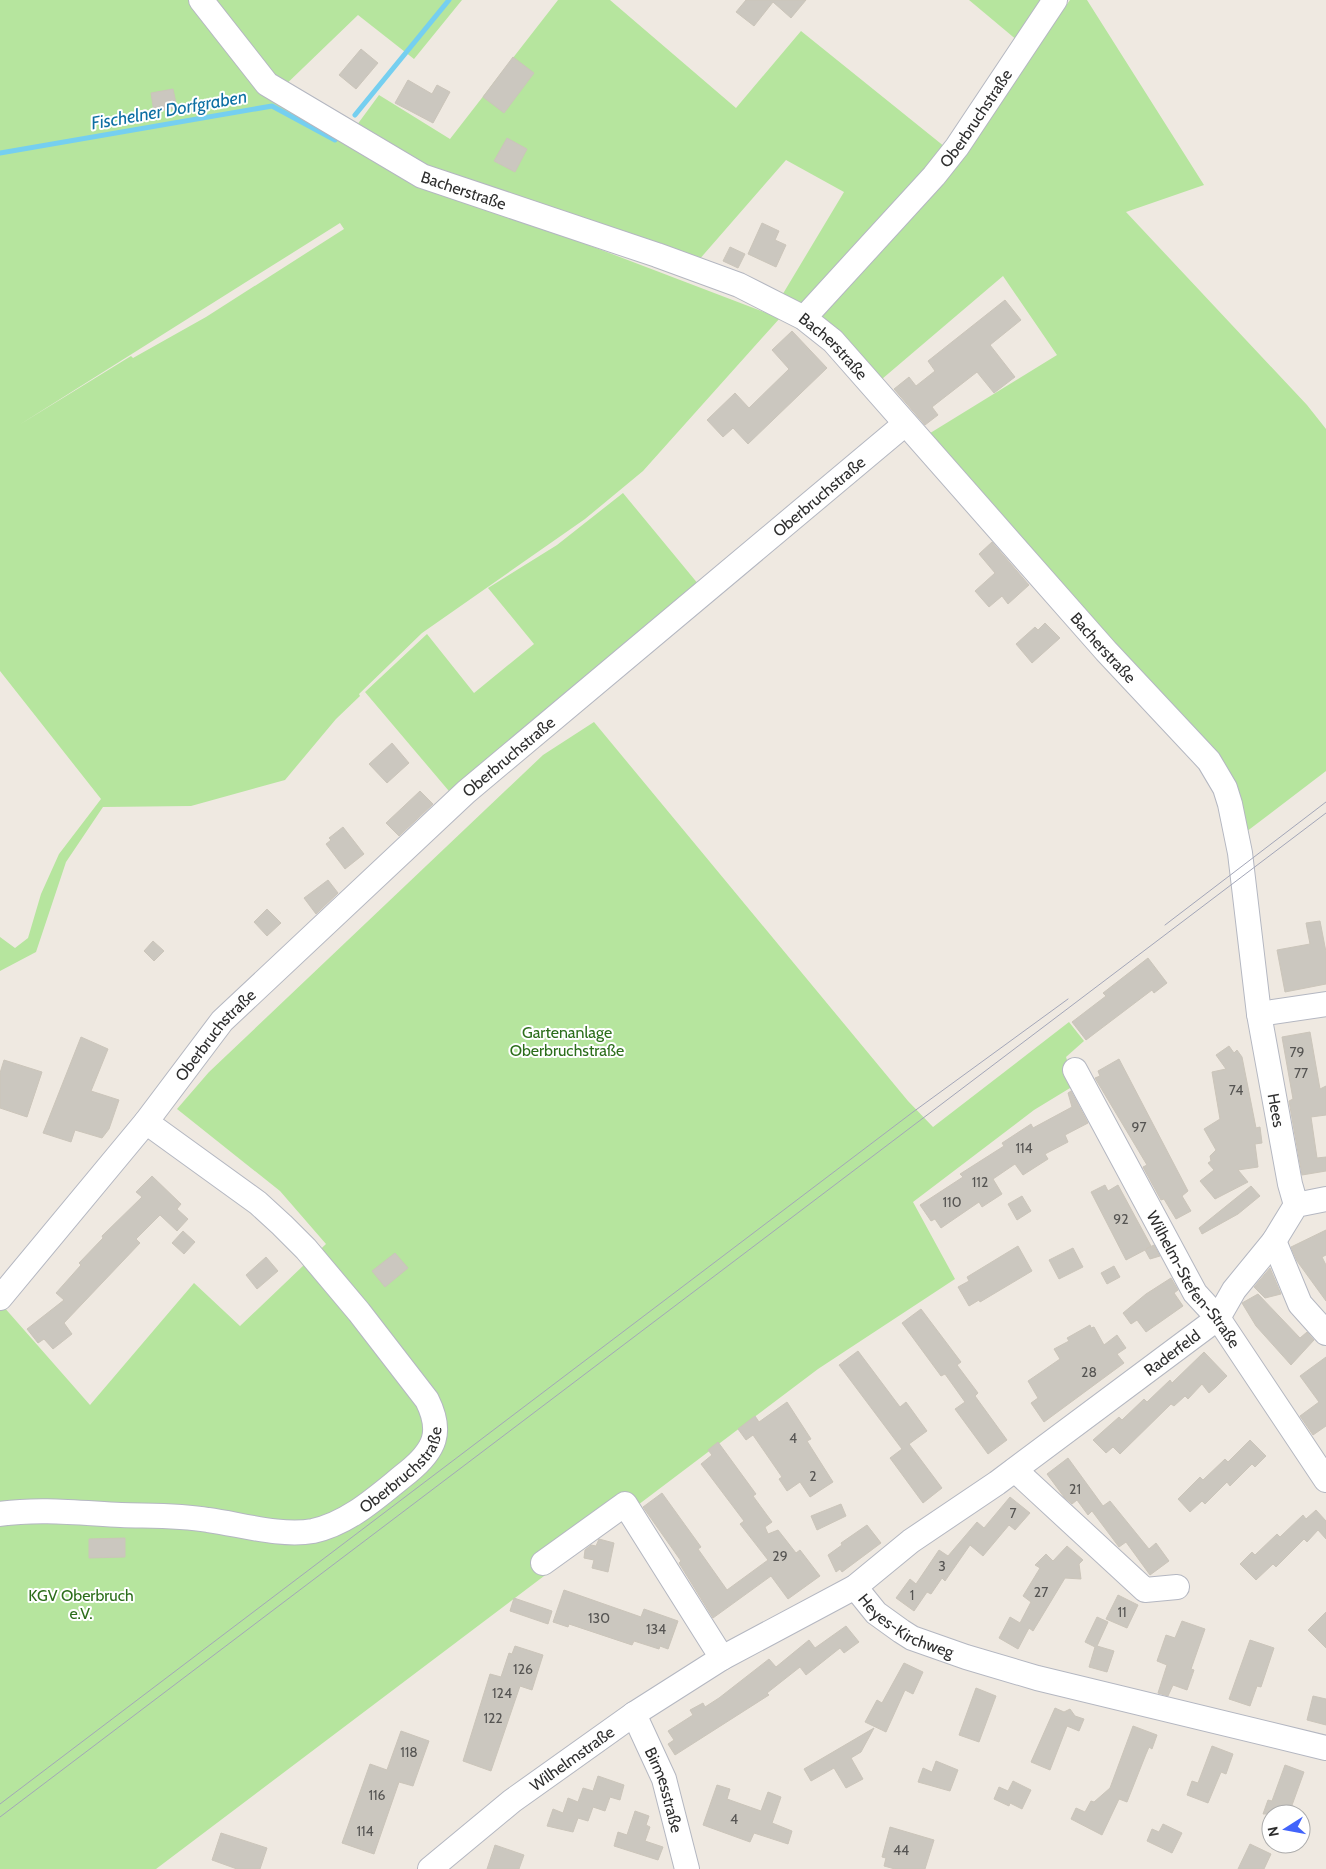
<svg xmlns="http://www.w3.org/2000/svg" width="1326" height="1869" viewBox="0 0 1326 1869" font-family="Cabin,sans-serif">
<style>
.green{fill:#b6e59e;fill-rule:evenodd}
.lines{fill:none;stroke-linecap:round;stroke-linejoin:round}
.stream{stroke:#75cff0;stroke-width:5}
.building{fill:#cbc7bf;stroke:#cbc5ba}
.minor-casing{stroke:#b4b7c1;stroke-width:26}
.minor{stroke:#fff;stroke-width:24}
.tram{stroke:#a3a6b8;stroke-width:1}
.labels{text-anchor:middle;dominant-baseline:central;stroke-width:4;stroke-linejoin:round;paint-order:stroke}
.number-label{font-size:14px;fill:#555452}
.street-label{font-size:16px;fill:#2e2e2e;stroke:#fff}
.park-label{font-size:16px;fill:#2c6e1b;stroke:#fff}
.water-label{font-size:18px;font-style:italic;fill:#0d6fa3;stroke:#fff}
</style>
<rect width="100%" height="100%" fill="#efe9e1"/>
<g class="green">
<path d="M0 0H462L414 59 358 15 276 94 423 182 780 318 643 471 585 519 422 633 359 694 360 696 336 719 285 780 191 806 103 807 66 862 36 952 0 971V937L15 948 28 938 41 894 59 854 101 799 0 671ZM340 223 344 229 206 317 133 358 131 356 19 425Z"/>
<path d="M558 0H610L736 108 801 31 945 147 805 308 781 297 844 192 786 160 698 261 427 169 354 129 379 95 450 139Z"/>
<path d="M969 0H1050L1018 41Z"/>
<path d="M1070 0H1087L1204 185 1126 212 1307 405 1326 429V771L1242 835 1233 792 927 435 1057 355 1003 276 882 379 819 315 949 172Z"/>
<path d="M623 493 699 585 454 797 365 692 427 634 474 693 534 644 488 588 557 545Z"/>
<path d="M594 722 908 1101 933 1127 1069 1022 1084 1041 1066 1057 1075 1085 1034 1110 913 1202 955 1279 818 1369 156 1869H0V1308L3 1306 90 1405 194 1283 240 1326 326 1244 280 1191 177 1109 209 1072 543 755Z"/>
</g>
<g class="lines">
<g class="stream">
<path d="M355 115 449 0"/>
<path d="M0 153 272 106 335 140"/>
</g>
</g>
<g class="building">
<path d="M746 0H806L791 18 773 2 754 26 736 12Z"/>
<path d="M361 49 378 63 356 89 339 75Z"/>
<path d="M513 57 534 73 504 113 483 97Z"/>
<path d="M408 80 432 94 437 85 450 92 433 123 395 103Z"/>
<path d="M173 89 177 108 154 112 151 93Z"/>
<path d="M507 138 527 149 515 172 494 161Z"/>
<path d="M762 223 779 231 775 240 786 245 776 267 748 254Z"/>
<path d="M730 247 745 254 738 268 723 261Z"/>
<path d="M1005 300 1021 320 990 345 1015 377 994 393 977 372 932 407 938 415 925 425 894 389 909 377 916 386 935 371 928 361Z"/>
<path d="M792 331 827 368 748 444 733 428 723 437 707 420 735 393 749 408 789 369 772 350Z"/>
<path d="M992 542 1029 585 1008 604 1002 596 989 607 975 591 995 573 979 554Z"/>
<path d="M1045 623 1060 638 1032 663 1016 644 1035 627 1038 630Z"/>
<path d="M392 743 409 763 387 783 369 764Z"/>
<path d="M420 791 433 804 399 836 386 823Z"/>
<path d="M343 827 364 854 345 869 326 844 331 840 329 838Z"/>
<path d="M328 880 338 893 316 914 304 898Z"/>
<path d="M267 909 281 923 267 936 254 922Z"/>
<path d="M1320 921 1326 952V984L1285 992 1277 950 1310 944 1306 923Z"/>
<path d="M153 941 164 951 154 961 144 951Z"/>
<path d="M1148 958 1167 983 1154 993 1152 990 1086 1040 1072 1022 1106 996 1103 993Z"/>
<path d="M1310 1032 1320 1089 1326 1086V1115L1311 1117 1317 1158 1326 1157V1171L1302 1175 1289 1101 1293 1099 1282 1037Z"/>
<path d="M81 1037 108 1049 91 1091 119 1100 109 1129 102 1138 75 1130 71 1142 43 1133Z"/>
<path d="M1229 1046 1234 1053 1237 1050 1242 1057 1256 1128 1260 1127 1262 1143 1255 1144 1258 1167 1238 1170 1248 1182 1215 1199 1200 1181 1214 1170 1208 1163 1211 1161 1210 1156 1216 1150 1204 1129 1220 1119 1212 1072 1226 1069 1216 1055Z"/>
<path d="M1119 1059 1188 1191 1182 1196 1191 1211 1176 1219 1164 1199 1161 1200 1143 1167 1147 1165 1095 1078 1100 1076 1098 1071Z"/>
<path d="M4 1060 42 1072 27 1117 0 1108V1073Z"/>
<path d="M1071 1091 1088 1123 1065 1135 1068 1142 1045 1154 1048 1159 1023 1175 1015 1164 993 1179 1002 1194 982 1207 979 1202 941 1228 935 1219 931 1221 920 1205 963 1177 960 1174 1004 1146 1002 1143 1031 1124 1033 1128 1072 1107 1068 1093Z"/>
<path d="M152 1176 181 1204 177 1209 188 1219 177 1231 160 1215 136 1239 140 1243 64 1323 72 1334 53 1349 44 1339 38 1343 27 1329 64 1300 56 1293 81 1265 79 1263 103 1238 102 1236 142 1197 136 1192Z"/>
<path d="M1105 1185 1108 1191 1118 1185 1151 1246 1146 1249 1154 1245 1160 1256 1150 1259 1145 1250 1126 1260 1091 1192Z"/>
<path d="M1251 1186 1260 1196 1238 1214 1202 1234 1199 1228Z"/>
<path d="M1022 1196 1031 1211 1017 1220 1008 1204Z"/>
<path d="M1326 1230V1255L1322 1257 1326 1265V1301L1297 1261 1291 1247Z"/>
<path d="M183 1231 195 1242 184 1254 172 1243Z"/>
<path d="M1018 1246 1032 1271 980 1302 979 1300 969 1306 958 1287 969 1281 967 1277Z"/>
<path d="M1073 1248 1083 1267 1059 1279 1049 1260Z"/>
<path d="M395 1253 408 1268 385 1287 372 1271Z"/>
<path d="M266 1257 278 1271 257 1289 246 1275Z"/>
<path d="M1114 1266 1120 1277 1107 1284 1101 1273Z"/>
<path d="M1270 1268 1281 1294 1265 1298 1254 1287Z"/>
<path d="M1171 1278 1178 1290 1174 1293 1183 1306 1146 1332 1137 1320 1131 1324 1123 1313 1146 1294Z"/>
<path d="M1258 1294 1300 1338 1307 1332 1314 1340 1291 1365 1256 1326 1242 1303Z"/>
<path d="M921 1309 961 1362 957 1365 978 1393 975 1396 1007 1440 988 1454 955 1409 965 1402 945 1374 941 1376 902 1323Z"/>
<path d="M1090 1325 1091 1328 1094 1327 1104 1345 1117 1335 1126 1348 1117 1354 1124 1363 1044 1422 1031 1403 1038 1398 1028 1381 1060 1359 1054 1349 1069 1341 1067 1338Z"/>
<path d="M858 1351 900 1407 906 1402 927 1431 909 1444 942 1488 923 1503 890 1458 902 1449 839 1365Z"/>
<path d="M1204 1352 1227 1376 1216 1387 1209 1393 1202 1384 1188 1399 1185 1396 1174 1406 1171 1404 1120 1454 1113 1447 1106 1453 1093 1440 1119 1417 1122 1420 1144 1399 1147 1402 1170 1380 1172 1383Z"/>
<path d="M1326 1357V1426L1313 1435 1300 1416 1319 1402 1300 1376Z"/>
<path d="M787 1402 811 1439 807 1441 833 1482 810 1497 800 1482 787 1491 779 1479 782 1477 753 1435 746 1440 738 1429 755 1416 759 1422Z"/>
<path d="M1250 1440 1266 1456 1255 1467 1252 1464 1230 1486 1227 1482 1205 1504 1202 1501 1190 1512 1178 1499 1200 1477 1203 1480 1225 1459 1228 1462Z"/>
<path d="M718 1442 756 1494 753 1496 772 1522 765 1527 768 1534 778 1530 796 1553 800 1550 820 1576 788 1599 771 1576 713 1618 679 1563 681 1561 643 1507 662 1493 701 1547 698 1549 727 1590 768 1560 740 1524 744 1521 701 1464 712 1455 708 1450Z"/>
<path d="M1068 1458 1103 1506 1110 1501 1149 1549 1156 1543 1169 1561 1150 1575 1126 1542 1119 1547 1092 1511 1088 1515 1077 1500 1072 1504 1064 1497 1047 1474Z"/>
<path d="M1010 1497 1030 1513 1015 1530 1009 1525 983 1556 970 1545 945 1581 942 1578 931 1594 927 1592 914 1611 896 1598 910 1579 916 1584 939 1550 948 1556 977 1522 984 1528Z"/>
<path d="M841 1504 846 1516 817 1530 811 1516Z"/>
<path d="M1316 1510 1326 1521V1539L1318 1530 1307 1542 1304 1539 1276 1567 1273 1564 1256 1580 1240 1564 1252 1552 1255 1555 1277 1534 1280 1537 1303 1515 1306 1519Z"/>
<path d="M867 1525 881 1543 842 1572 840 1569 836 1572 828 1555 842 1545 841 1543Z"/>
<path d="M125 1538V1557L89 1558V1539Z"/>
<path d="M599 1539 614 1543 608 1572 592 1568 594 1560 584 1558 585 1550 591 1545 596 1546Z"/>
<path d="M1067 1546 1083 1560 1079 1564 1081 1579 1065 1578 1033 1631 1029 1628 1018 1649 999 1638 1010 1617 1020 1623 1031 1602 1023 1596 1040 1568 1035 1565 1046 1554 1053 1561Z"/>
<path d="M564 1590 641 1617 644 1609 678 1621 668 1649 660 1646 659 1649 634 1641 632 1645 569 1624 568 1627 553 1622Z"/>
<path d="M1118 1595 1138 1605 1127 1628 1106 1619Z"/>
<path d="M514 1598 552 1611 548 1624 510 1611Z"/>
<path d="M1326 1612V1648L1308 1630Z"/>
<path d="M1097 1617 1108 1622 1097 1646 1114 1651 1107 1672 1089 1667 1095 1647 1085 1642Z"/>
<path d="M1182 1621 1205 1629 1191 1669 1194 1670 1187 1690 1173 1685 1168 1696 1158 1693 1167 1665 1157 1661 1166 1635 1175 1638Z"/>
<path d="M846 1626 859 1642 844 1653 840 1648 806 1675 800 1667 767 1693 769 1695 675 1755 668 1744 674 1740 668 1731 693 1715 690 1710 703 1703 705 1707 719 1698 769 1659 776 1667 809 1640 815 1648Z"/>
<path d="M1250 1640 1274 1648 1261 1687 1257 1686 1250 1706 1229 1699Z"/>
<path d="M515 1646 543 1655 532 1690 520 1686 491 1771 463 1761 490 1674 501 1677 509 1653 512 1654Z"/>
<path d="M904 1663 923 1672 913 1694 905 1690 886 1732 865 1722 877 1700 882 1703Z"/>
<path d="M976 1688 996 1696 979 1742 959 1735Z"/>
<path d="M1313 1696 1326 1699V1725L1307 1720Z"/>
<path d="M1055 1708 1064 1712 1070 1709 1075 1716 1084 1719 1079 1731 1067 1726 1050 1770 1031 1762Z"/>
<path d="M1133 1726 1157 1735 1152 1749 1149 1747 1146 1754 1127 1802 1119 1799 1102 1835 1071 1819 1076 1808 1085 1812 1091 1801 1094 1802 1110 1788Z"/>
<path d="M874 1728 861 1752 851 1758 863 1779 846 1788 834 1768 811 1781 804 1769Z"/>
<path d="M401 1731 429 1741 413 1786 399 1782 374 1854 342 1843 370 1764 387 1770Z"/>
<path d="M1212 1746 1233 1754 1226 1774 1221 1772 1208 1803 1187 1795 1192 1781 1198 1783Z"/>
<path d="M936 1761 958 1770 950 1791 918 1782 923 1768 932 1772Z"/>
<path d="M1285 1765 1304 1772 1291 1808 1303 1814H1263L1268 1800 1272 1801Z"/>
<path d="M598 1776 624 1785 620 1800 610 1797 605 1811 593 1807 588 1821 578 1818 573 1832 547 1826 553 1809 563 1813 568 1798 578 1802 583 1788 593 1791Z"/>
<path d="M1013 1781 1031 1790 1022 1809 1010 1803 1009 1806 994 1799 999 1787 1008 1791Z"/>
<path d="M717 1785 730 1789 727 1799 761 1811 768 1792 781 1797 772 1823 792 1831 788 1844 754 1833 750 1842 703 1825Z"/>
<path d="M635 1811 649 1816 646 1825 650 1827 645 1841 663 1847 658 1860 614 1846 618 1832 627 1835Z"/>
<path d="M1163 1824 1182 1833 1172 1853 1147 1841 1152 1829 1159 1832Z"/>
<path d="M890 1827 934 1840 925 1869H895L884 1866 886 1858 882 1857Z"/>
<path d="M221 1833 267 1848 260 1869H237L212 1860Z"/>
<path d="M1250 1844 1271 1854 1264 1869H1238Z"/>
<path d="M495 1845 524 1855 519 1869H487Z"/>
</g>
<g class="lines">
<defs>
<g id="minor">
<path id="s1" d="M201 0 267 84 422 176 657 255 739 285 804 318 833 341 1106 651 1209 761 1225 788 1230 804 1240 853 1259 1014 1290 1184 1296 1205"/>
<path id="s2" d="M804 318 934 176 957 147 1055 0"/>
<path d="M1259 1014 1326 1004"/>
<path id="s3" d="M1075 1070 1195 1293 1218 1318 1326 1480"/>
<path d="M1274 1241 1300 1304 1326 1333"/>
<path id="s4" d="M0 1298 146 1122 222 1021 466 792 905 424"/>
<path d="M1015 1470 1145 1590 1177 1587"/>
<path id="s5" d="M0 1514C39 1508 81 1513 121 1515 149 1516 179 1515 208 1520 239 1524 281 1537 313 1531 350 1523 379 1495 408 1472 435 1450 443 1432 427 1400L359 1312 306 1249 282 1225 258 1203 146 1122"/>
<path d="M543 1563 625 1504 722 1658"/>
<path id="s6" d="M855 1587 876 1613 901 1631 912 1638 966 1657 1037 1678 1326 1748"/>
<path id="s7" d="M634 1714 664 1779 687 1869"/>
<path id="s8" d="M430 1869 512 1801 634 1714 722 1658 855 1587 911 1541 997 1483 1218 1318 1234 1290 1274 1241 1296 1205 1326 1199"/>
</g>
</defs>
<use href="#minor" class="minor-casing"/>
<use href="#minor" class="minor"/>
<g class="tram">
<path d="M1165 925 1326 802"/>
<path d="M0 1804 913 1112 1068 999"/>
<path d="M0 1817 1326 813"/>
</g>
</g>
<g class="labels">
<g class="number-label">
<text x="1297" y="1052">79</text>
<text x="1301" y="1073">77</text>
<text x="1236" y="1090">74</text>
<text x="1139" y="1127">97</text>
<text x="1024" y="1148">114</text>
<text x="980" y="1182">112</text>
<text x="952" y="1202">110</text>
<text x="1121" y="1219">92</text>
<text x="1089" y="1372">28</text>
<text x="793" y="1438">4</text>
<text x="813" y="1476">2</text>
<text x="1075" y="1489">21</text>
<text x="1013" y="1513">7</text>
<text x="780" y="1556">29</text>
<text x="942" y="1566">3</text>
<text x="1041" y="1592">27</text>
<text x="912" y="1595">1</text>
<text x="1122" y="1612">11</text>
<text x="599" y="1618">130</text>
<text x="656" y="1629">134</text>
<text x="523" y="1669">126</text>
<text x="502" y="1693">124</text>
<text x="493" y="1718">122</text>
<text x="409" y="1752">118</text>
<text x="377" y="1795">116</text>
<text x="734" y="1819">4</text>
<text x="365" y="1831">114</text>
<text x="901" y="1850">44</text>
</g>
<g class="street-label">
<text stroke="none"><textPath href="#s2" startOffset="264">Oberbruchstraße</textPath></text>
<text stroke="none"><textPath href="#s1" startOffset="331">Bacherstraße</textPath></text>
<text stroke="none"><textPath href="#s1" startOffset="736">Bacherstraße</textPath></text>
<text stroke="none"><textPath href="#s4" startOffset="1150">Oberbruchstraße</textPath></text>
<text stroke="none"><textPath href="#s1" startOffset="1141">Bacherstraße</textPath></text>
<text stroke="none"><textPath href="#s4" startOffset="745">Oberbruchstraße</textPath></text>
<text stroke="none"><textPath href="#s4" startOffset="340">Oberbruchstraße</textPath></text>
<text stroke="none"><textPath href="#s1" startOffset="1654">Hees</textPath></text>
<text stroke="none"><textPath href="#s3" startOffset="241">Wilhelm-Stefen-Straße</textPath></text>
<text stroke="none"><textPath href="#s8" startOffset="906">Raderfeld</textPath></text>
<text stroke="none"><textPath href="#s5" startOffset="425">Oberbruchstraße</textPath></text>
<text stroke="none"><textPath href="#s6" startOffset="66">Heyes-Kirchweg</textPath></text>
<text stroke="none"><textPath href="#s8" startOffset="180">Wilhelmstraße</textPath></text>
<text stroke="none"><textPath href="#s7" startOffset="82">Birmesstraße</textPath></text>
</g>
<g class="park-label">
<text x="567" y="1032">Gartenanlage<tspan x="567" dy="18">Oberbruchstraße</tspan></text>
<text x="81" y="1595">KGV Oberbruch<tspan x="81" dy="18">e.V.</tspan></text>
</g>
<g class="water-label">
<text transform="translate(169 110) rotate(-10)">Fischelner Dorfgraben</text>
</g>
</g>
<g transform="translate(1286 1829) rotate(259)"><circle r="24" fill="#ffffff" stroke="#ababab"/>
<path d="M0-4L9 19L0 12L-9 19Z" fill="#4264fb"/>
<text y="-8" font-size="14" font-weight="bold" text-anchor="middle" fill="#2e2e2e">N</text>
</g>
</svg>
